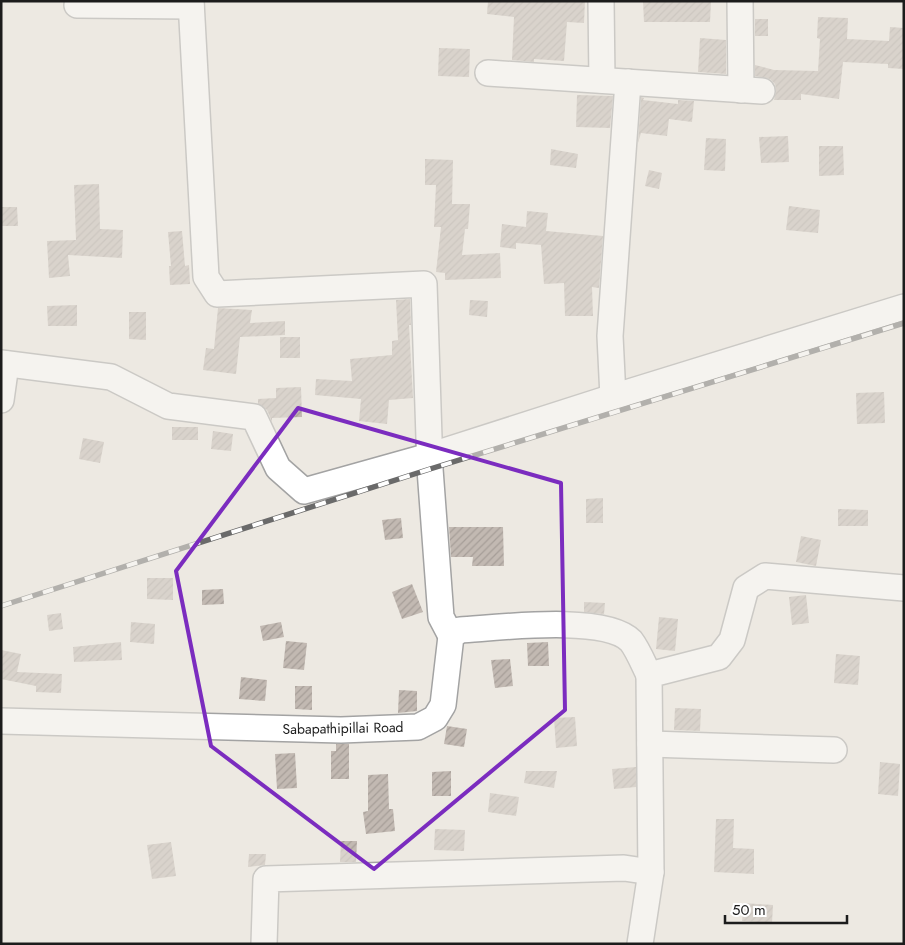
<svg xmlns="http://www.w3.org/2000/svg" width="905" height="945" viewBox="0 0 905 945" font-family="Jost,sans-serif">
<style>
.building{fill:url(#building-hatch)}
.lines{fill:none;stroke-linecap:round;stroke-linejoin:round}
.minor-casing{stroke:#a3a3a3;stroke-width:28}
.minor{stroke:#fff;stroke-width:25}
.rail-casing{stroke:#6a6a6a;stroke-width:5.5}
.rail{stroke:#fff;stroke-width:4;stroke-dasharray:11;stroke-linecap:butt}
.marked{fill:none;stroke:#7b2cbf;stroke-width:4;stroke-linejoin:round}
.labels{text-anchor:middle;dominant-baseline:central;stroke-width:4;stroke-linejoin:round;paint-order:stroke}
.street-label{font-size:14px;fill:#1c1c1c;stroke:#fff}
</style>
<defs>
<pattern id="building-hatch" width="6" height="6" patternUnits="userSpaceOnUse" patternTransform="scale(1.25)"><rect width="6" height="6" fill="#c2b9b2"/><path d="M-1 1l2-2M0 6l6-6M5 7l2-2" fill="none" stroke="#a69e98"/></pattern>
</defs>
<rect width="100%" height="100%" fill="#ede9e2"/>
<g class="building">
<path d="M488 1H585L584 23 567 22 564 61 534 59V62L512 60 514 17 487 14Z"/>
<path d="M643 1H711L710 22H644Z"/>
<path d="M818 17 848 18 847 39 889 41 890 27 904 28V69L888 68V64L843 62 839 99 801 94V100H774L776 91 775 84 770 79 755 76V65L774 70 818 71 820 39 817 38Z"/>
<rect x="755" y="19" width="13" height="17"/>
<path d="M700 38 726 40V74L698 72Z"/>
<path d="M439 48 470 49 469 77 438 76Z"/>
<path d="M577 95 613 96 610 128 576 127Z"/>
<path d="M641 97 644 98 643 100 678 104V100L694 101 692 122 669 119 667 136 641 133 638 143Z"/>
<path d="M788 136 789 162 761 163 759 137Z"/>
<path d="M706 138 726 139 725 171 704 170Z"/>
<path d="M819 146H843L844 175 819 176Z"/>
<path d="M551 149 578 154 576 168 550 165Z"/>
<path d="M425 159 453 160 452 204H470L468 229H465L462 255 500 253 501 278 445 280V273L436 272 441 227H434L436 185H425Z"/>
<path d="M649 170 662 173 659 189 645 186Z"/>
<path d="M99 184 100 229 123 230 122 258 68 255 70 276 49 278 47 241 76 240 74 185Z"/>
<path d="M789 206 820 210 818 233 786 230Z"/>
<path d="M1 207H17L18 226H1Z"/>
<path d="M527 211 548 213 546 231 603 236 599 288 592 287 593 316H565L564 283 544 284 541 245 516 243V249L500 247 502 224 526 227Z"/>
<path d="M182 231 185 266 189 265 190 284 170 285 169 266H171L168 232Z"/>
<path d="M410 299 411 325H409L413 398 389 400 387 424 359 421 361 399 315 395 316 379 352 381 350 359 392 355V341L398 340 396 300Z"/>
<path d="M470 300 488 301 487 317 469 315Z"/>
<path d="M77 305V326H48L47 306Z"/>
<path d="M218 308 252 310 250 323 285 321V335L240 337 236 374 203 370 206 348 214 349Z"/>
<path d="M129 312H146V340L129 339Z"/>
<rect x="280" y="337" width="20" height="21"/>
<path d="M301 387 302 417 272 418V422L267 410 258 404V399L276 398V388Z"/>
<path d="M884 392 885 423 857 424 856 393Z"/>
<rect x="172" y="427" width="26" height="13"/>
<path d="M213 431 233 434 231 451 211 449Z"/>
<path d="M83 438 104 442 100 463 79 459Z"/>
<path d="M603 498V523H586V499Z"/>
<path d="M838 509 868 510V526H838Z"/>
<path d="M401 518 403 538 385 540 382 520Z"/>
<path d="M449 527H503L504 566H472L473 557H451Z"/>
<path d="M801 536 821 540 816 566 796 562Z"/>
<path d="M147 578H173V600L147 599Z"/>
<path d="M412 584 423 612 402 619 392 592Z"/>
<path d="M223 589 224 604 202 605V590Z"/>
<path d="M806 595 809 623 792 625 789 597Z"/>
<path d="M584 602 605 603 604 614 584 612Z"/>
<path d="M61 613 63 629 49 631 47 615Z"/>
<path d="M659 617 678 619 675 651 656 649Z"/>
<path d="M131 622 155 624 154 644 130 642Z"/>
<path d="M281 622 284 637 263 641 260 626Z"/>
<path d="M286 641 307 643 304 670 283 668Z"/>
<path d="M121 642 122 660 74 662 73 647Z"/>
<path d="M548 642 549 666H528L527 643Z"/>
<path d="M1 650 21 654 17 672 62 674 61 693 36 692V686L1 679Z"/>
<path d="M836 654 860 656 858 685 834 683Z"/>
<path d="M510 659 513 686 495 688 491 660Z"/>
<path d="M241 677 267 680 265 701 239 699Z"/>
<path d="M295 686H312V710L295 709Z"/>
<path d="M399 690 417 691V711L398 713Z"/>
<path d="M675 708 701 709 700 731 674 730Z"/>
<path d="M575 717 577 746 556 748 554 718Z"/>
<path d="M447 726 467 729 464 747 444 744Z"/>
<path d="M336 744H349V779H331V751H336Z"/>
<path d="M295 753 297 788 277 789 275 754Z"/>
<path d="M880 762 900 764 898 796 878 794Z"/>
<path d="M636 767V787L614 789 612 769Z"/>
<path d="M451 771V796H432V772Z"/>
<path d="M526 771H557L554 788 524 783Z"/>
<path d="M388 774 389 809H393L395 831 366 834 363 812 368 811V775Z"/>
<path d="M490 793 519 797 516 816 488 812Z"/>
<path d="M716 819H734L733 848 754 849V874L714 872Z"/>
<path d="M435 829 465 830 464 851 434 850Z"/>
<path d="M341 841H357L356 862H340Z"/>
<path d="M171 842 176 876 152 879 147 845Z"/>
<path d="M249 854H266L265 865 248 867Z"/>
<path d="M744 903 773 905 772 923 742 921Z"/>
</g>
<g class="lines">
<defs>
<g id="minor">
<path d="M191 1 206 277 217 294 424 284 430 469 441 617 451 636"/>
<path d="M601 1 602 80"/>
<path d="M740 1 741 90"/>
<path d="M77 5 191 6"/>
<path d="M488 73 762 91"/>
<path d="M1 363 111 377 168 406 254 417 278 468 304 491 429 456 613 397 904 307"/>
<path d="M613 397 610 336 628 82"/>
<path d="M1 400 6 364"/>
<path d="M1 721 341 730 418 727 435 718 443 705 451 636 460 630C496 628 605 614 631 641 638 650 644 665 649 675"/>
<path d="M650 744 834 750"/>
<path d="M264 944 266 879 624 868 651 872"/>
<path d="M640 944 651 872 649 675 719 657 732 640 746 588 765 576 904 588"/>
</g>
</defs>
<use href="#minor" class="minor-casing"/>
<use href="#minor" class="minor"/>
<defs>
<path id="rail" d="M1 606 430 469 904 323"/>
</defs>
<use href="#rail" class="rail-casing"/>
<use href="#rail" class="rail"/>
</g>
<path d="M0 0H905V945H0ZM298 408 561 483 565 710 374 869 211 746 176 571Z" fill="#ede9e2" fill-opacity=".55" fill-rule="evenodd"/>
<path class="marked" d="M298 408 561 483 565 710 374 869 211 746 176 571Z"/>
<g class="labels">
<g class="street-label">
<text transform="translate(343 728) rotate(-1)">Sabapathipillai Road</text>
</g>
</g>
<rect width="905" height="945" fill="none" stroke="#1c1c1c" stroke-width="5"/>
<path d="M725 915v8h122v-8" fill="none" stroke="#1c1c1c" stroke-width="2.5"/>
<text x="732" y="915" font-size="15" fill="#1c1c1c" stroke="#ffffff" stroke-width="4" paint-order="stroke">50 m</text>
</svg>
